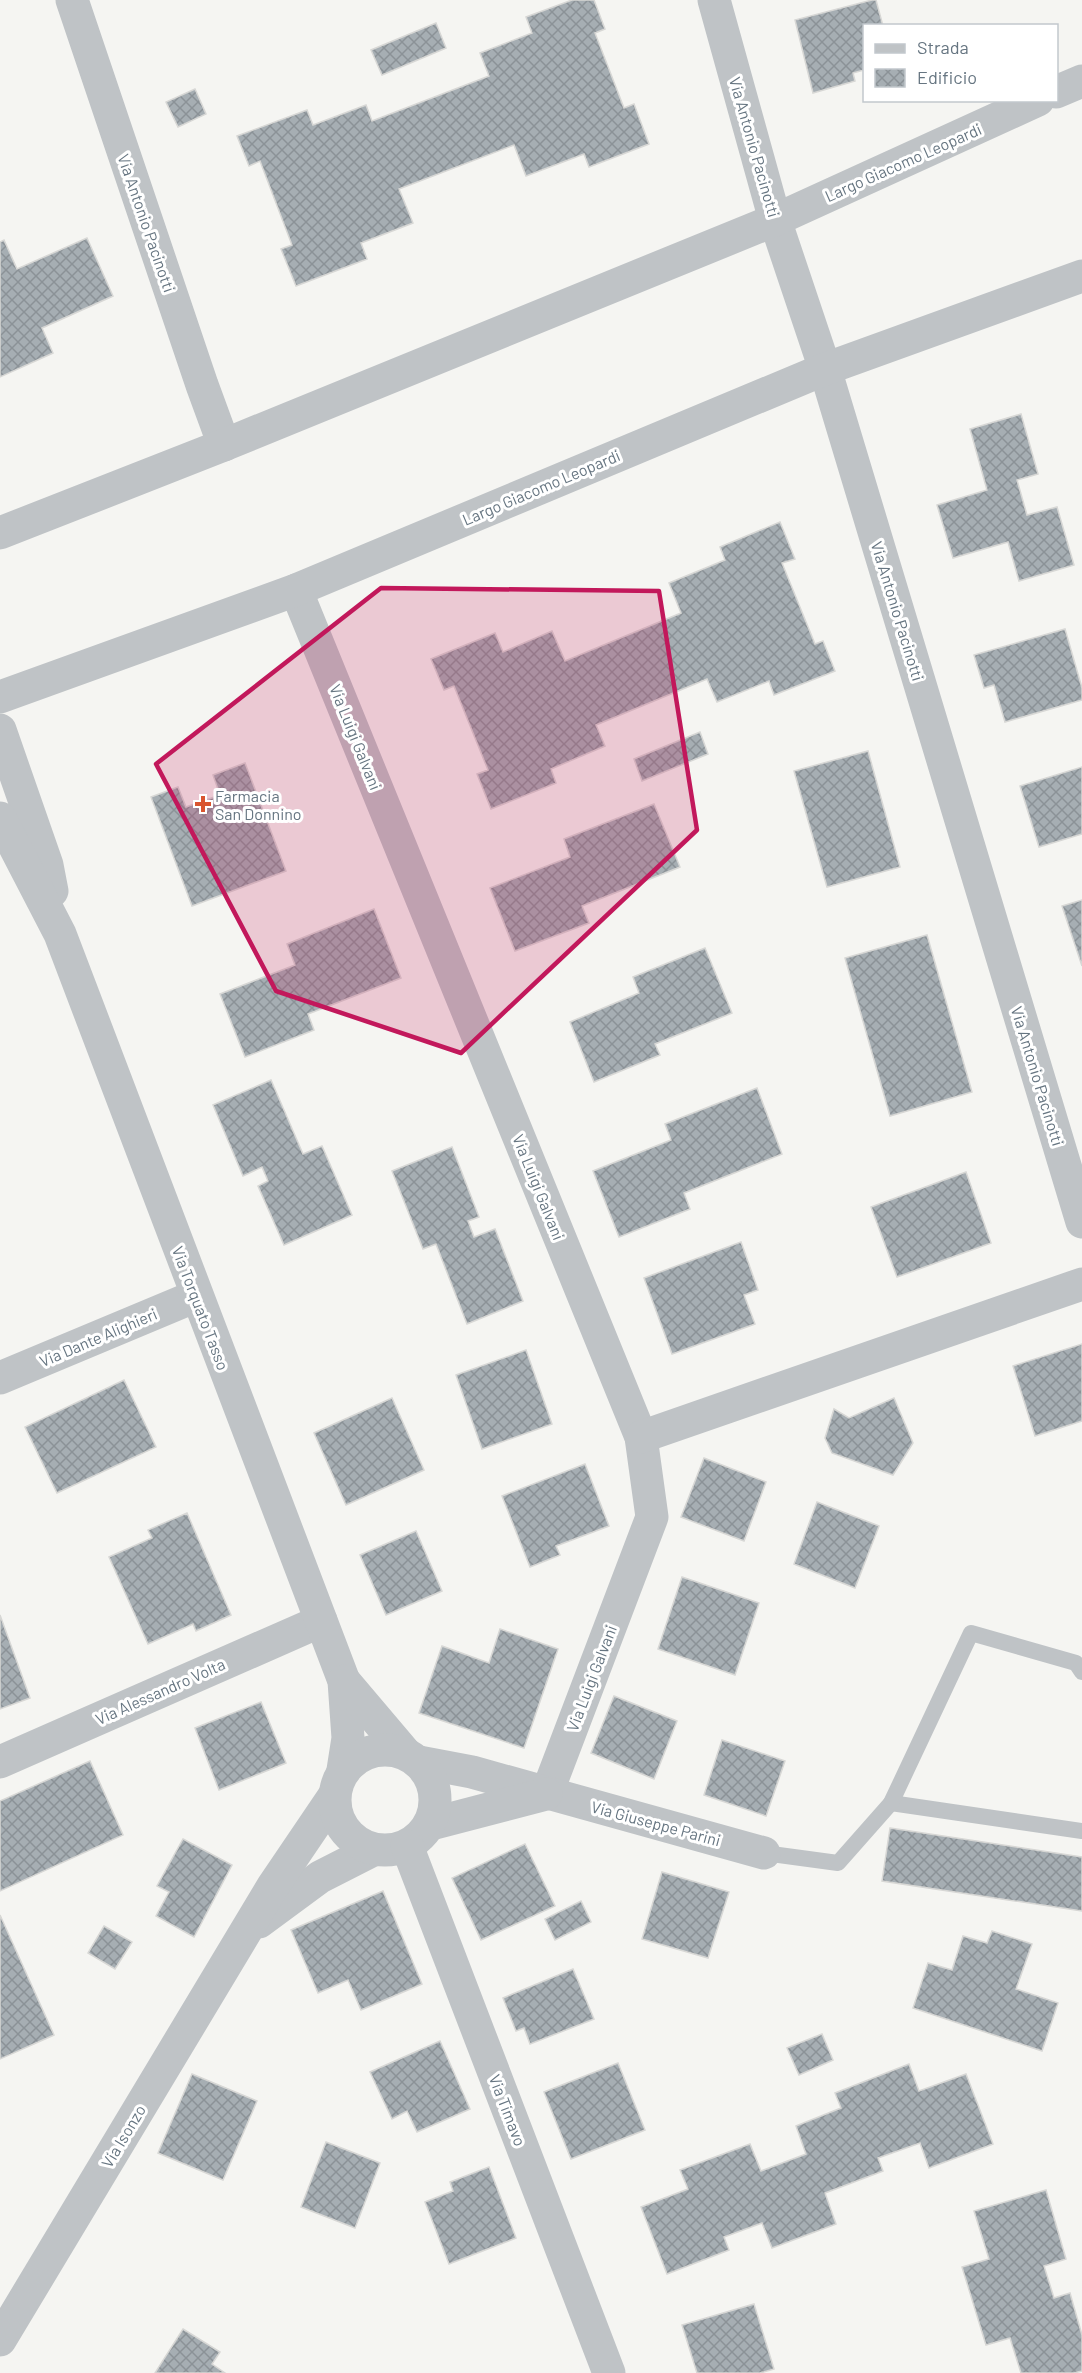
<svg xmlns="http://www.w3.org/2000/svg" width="1082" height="2373" viewBox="0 0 1082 2373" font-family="Barlow,sans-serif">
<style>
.building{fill:url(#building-cross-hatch);stroke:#d7d7d5;stroke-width:1.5}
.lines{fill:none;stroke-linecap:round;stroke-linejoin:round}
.service{stroke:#bfc3c6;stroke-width:16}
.minor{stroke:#bfc3c6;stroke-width:33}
.tertiary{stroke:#bfc3c6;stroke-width:33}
.marked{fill:#c2185b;fill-opacity:0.2;stroke:#c2185b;stroke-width:4.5;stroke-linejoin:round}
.poi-dot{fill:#d9552f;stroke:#fff;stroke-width:2}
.labels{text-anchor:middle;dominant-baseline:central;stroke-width:6;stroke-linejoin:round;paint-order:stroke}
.street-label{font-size:16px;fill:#667581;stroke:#fff}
.poi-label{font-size:16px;fill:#667581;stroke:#fff;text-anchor:start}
</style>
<defs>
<pattern id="building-cross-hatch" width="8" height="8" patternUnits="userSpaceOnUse" patternTransform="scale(1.5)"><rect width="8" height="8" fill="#a6aeb3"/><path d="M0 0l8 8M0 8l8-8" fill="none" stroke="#8b9297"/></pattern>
</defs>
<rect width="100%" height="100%" fill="#f5f5f2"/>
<g class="building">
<path d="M572 0H594L605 29 595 33 624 108 634 104 649 144 589 167 584 154 526 176 514 145 399 189 413 223 361 243 367 259 296 286 281 249 292 245 260 161 249 166 237 136 307 110 313 125 366 105 372 121 489 76 480 53 532 33 526 17Z"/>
<path d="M872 0H876L883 26H864V70L853 73 855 81 813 93 795 20Z"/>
<path d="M436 23 446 48 382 75 371 50Z"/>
<path d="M195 89 206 114 178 127 166 102Z"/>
<path d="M87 238 113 296 42 328 53 353 0 377V242L4 240 17 269Z"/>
<path d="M1021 414 1038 474 1017 480 1027 515 1057 507 1074 565 1019 581 1008 542 953 558 937 505 987 490 970 429Z"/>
<path d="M780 522 795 559 782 563 815 644 823 641 835 671 774 695 769 681 717 702 707 679 596 725 605 746 551 769 556 783 491 809 477 774 488 770 454 686 444 690 431 659 495 633 503 652 552 631 565 661 681 613 669 583 725 560 720 547Z"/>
<path d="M1065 629 1082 688V700L1005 722 994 685 984 688 974 655Z"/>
<path d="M700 732 708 754 642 781 634 759Z"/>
<path d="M868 751 900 867 827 887 794 771Z"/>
<path d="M245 763 286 871 192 906 151 797 178 787 186 807 220 795 213 775Z"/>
<path d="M1082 767V834L1039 847 1020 786Z"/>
<path d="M654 804 680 867 582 906 589 923 515 951 490 888 570 857 564 839Z"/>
<path d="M1082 900V966L1062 906Z"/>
<path d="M374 909 401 978 308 1014 314 1030 245 1057 220 994 295 965 287 944Z"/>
<path d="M927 935 972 1092 890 1116 845 958Z"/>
<path d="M705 948 732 1013 655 1044 660 1055 594 1082 570 1022 639 993 633 977Z"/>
<path d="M271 1080 303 1154 322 1146 352 1215 284 1245 258 1186 268 1181 262 1167 243 1176 213 1105Z"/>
<path d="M757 1088 782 1154 684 1193 690 1209 619 1237 593 1171 671 1140 665 1124Z"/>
<path d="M452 1147 479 1217 468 1221 474 1237 495 1229 523 1301 467 1324 436 1244 423 1249 392 1171Z"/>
<path d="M966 1172 991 1243 897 1277 871 1207Z"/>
<path d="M741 1242 758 1290 744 1295 755 1324 672 1354 644 1278Z"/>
<path d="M1082 1344V1421L1035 1436 1013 1366Z"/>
<path d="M526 1350 552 1424 482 1449 456 1375Z"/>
<path d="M124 1380 156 1447 57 1493 25 1427Z"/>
<path d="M392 1398 424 1470 346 1505 314 1433Z"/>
<path d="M894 1398 913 1443 893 1475 832 1453 825 1438 834 1409 849 1418Z"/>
<path d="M704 1458 766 1482 744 1541 681 1517Z"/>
<path d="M585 1464 609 1526 556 1546 560 1555 530 1567 502 1496Z"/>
<path d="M817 1502 879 1526 855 1588 794 1564Z"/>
<path d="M187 1513 231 1615 196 1631 193 1624 148 1644 109 1557 152 1538 148 1530Z"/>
<path d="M416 1531 442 1591 386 1615 360 1555Z"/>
<path d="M682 1577 759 1603 735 1675 658 1649Z"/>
<path d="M0 1615 30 1698 0 1709Z"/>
<path d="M500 1629 558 1649 524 1748 419 1713 442 1646 489 1663Z"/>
<path d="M614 1696 677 1721 654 1779 591 1753Z"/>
<path d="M261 1702 286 1763 219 1790 195 1728Z"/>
<path d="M722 1740 785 1761 766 1816 704 1795Z"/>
<path d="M90 1761 123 1835 0 1891V1801Z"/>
<path d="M890 1828 1082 1857V1911L882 1881Z"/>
<path d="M183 1839 232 1865 194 1937 156 1916 169 1892 157 1886Z"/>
<path d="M525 1844 555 1906 481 1940 452 1878Z"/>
<path d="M662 1872 729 1892 708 1958 642 1939Z"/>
<path d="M383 1891 422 1984 361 2010 348 1980 318 1993 291 1930Z"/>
<path d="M581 1901 591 1922 555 1940 545 1919Z"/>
<path d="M0 1915 54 2035 0 2059Z"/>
<path d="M104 1926 132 1942 115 1969 88 1953Z"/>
<path d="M992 1931 1032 1944 1016 1989 1058 2003 1042 2051 913 2008 928 1963 952 1970 963 1936 987 1943Z"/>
<path d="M573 1969 594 2019 530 2044 524 2028 516 2031 503 1998Z"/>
<path d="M822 2034 833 2060 799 2075 787 2048Z"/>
<path d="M440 2041 470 2109 417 2132 407 2111 392 2119 370 2072Z"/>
<path d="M618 2063 645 2130 571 2159 544 2092Z"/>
<path d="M909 2064 919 2091 966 2074 993 2144 929 2168 920 2143 878 2158 883 2171 825 2193 836 2224 772 2248 762 2223 724 2237 729 2250 667 2274 641 2207 688 2189 680 2170 750 2144 761 2171 806 2154 796 2126 841 2108 835 2093Z"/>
<path d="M192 2074 257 2101 223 2180 158 2153Z"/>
<path d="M326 2142 380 2163 355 2228 301 2207Z"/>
<path d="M489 2167 516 2238 449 2264 425 2202 453 2191 450 2182Z"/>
<path d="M1046 2190 1066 2259 1044 2266 1054 2298 1070 2293 1082 2335V2371L1074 2373H1021L1010 2338 986 2345 962 2267 989 2259 974 2211Z"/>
<path d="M754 2304 774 2369 760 2373H697L682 2325Z"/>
<path d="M183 2329 220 2352 212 2364 225 2373H155Z"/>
</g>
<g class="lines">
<g class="service">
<path d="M891 1803 1082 1831"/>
<path d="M764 1853 838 1863 891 1803 971 1633 1076 1663 1082 1672"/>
</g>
<g class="minor">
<path d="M72 0 202 385 224 445"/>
<path d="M714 0 775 220 825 369 1082 1222"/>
<path d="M1056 92 1082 81"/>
<path d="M0 533 224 445 775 220 1038 100"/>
<path d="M296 590 641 1437 652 1517 547 1793"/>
<path d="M0 697 296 590 825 369 1082 276"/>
<path d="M0 1378 196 1296"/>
<path d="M641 1437 1082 1284"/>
<path d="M0 1762 321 1621"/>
<path d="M419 1762 472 1772 764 1853"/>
<path d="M431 1824 546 1794"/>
<path d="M259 1922 320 1877 373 1850"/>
<path d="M0 2340 273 1886 334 1796"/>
</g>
<g class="tertiary">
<path d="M0 730 47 865 52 891"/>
<path d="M0 818 60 934 344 1681 348 1738 343 1770"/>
<path d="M344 1681 405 1753"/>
<circle cx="385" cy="1800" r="50"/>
<path d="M407 1846 609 2373"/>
</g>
</g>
<path class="marked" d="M381 588 659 591 697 830 461 1053 276 991 156 764Z"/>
<path class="poi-dot" d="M200 795h6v6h6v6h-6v6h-6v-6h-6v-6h6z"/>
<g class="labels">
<g class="street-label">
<text transform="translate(755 147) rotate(74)">Via Antonio Pacinotti</text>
<text transform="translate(903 162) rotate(-24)">Largo Giacomo Leopardi</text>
<text transform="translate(147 223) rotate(71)">Via Antonio Pacinotti</text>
<text transform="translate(541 487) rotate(-23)">Largo Giacomo Leopardi</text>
<text transform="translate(898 611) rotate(73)">Via Antonio Pacinotti</text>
<text transform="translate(356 737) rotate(68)">Via Luigi Galvani</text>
<text transform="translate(1038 1076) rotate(73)">Via Antonio Pacinotti</text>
<text transform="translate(539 1187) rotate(68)">Via Luigi Galvani</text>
<text transform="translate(201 1308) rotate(69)">Via Torquato Tasso</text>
<text transform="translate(98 1337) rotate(-23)">Via Dante Alighieri</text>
<text transform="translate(591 1678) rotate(-69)">Via Luigi Galvani</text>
<text transform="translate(160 1691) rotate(-24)">Via Alessandro Volta</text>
<text transform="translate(656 1823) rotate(15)">Via Giuseppe Parini</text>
<text transform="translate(508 2110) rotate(69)">Via Timavo</text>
<text transform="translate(123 2136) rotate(-59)">Via Isonzo</text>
</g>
<g class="poi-label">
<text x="215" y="795">Farmacia<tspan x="215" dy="18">San Donnino</tspan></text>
</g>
</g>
<rect x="863" y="24" width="195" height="78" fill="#ffffff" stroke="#c2c8cd" stroke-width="1.5"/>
<rect x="875" y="44" width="30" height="9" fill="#bfc3c6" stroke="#c2c8cd" stroke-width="1.5"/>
<text x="917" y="54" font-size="18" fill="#667581">Strada</text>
<rect x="875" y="69" width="30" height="18" fill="url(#building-cross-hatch)" stroke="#c2c8cd" stroke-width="1.5"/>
<text x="917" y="84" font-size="18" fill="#667581">Edificio</text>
</svg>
